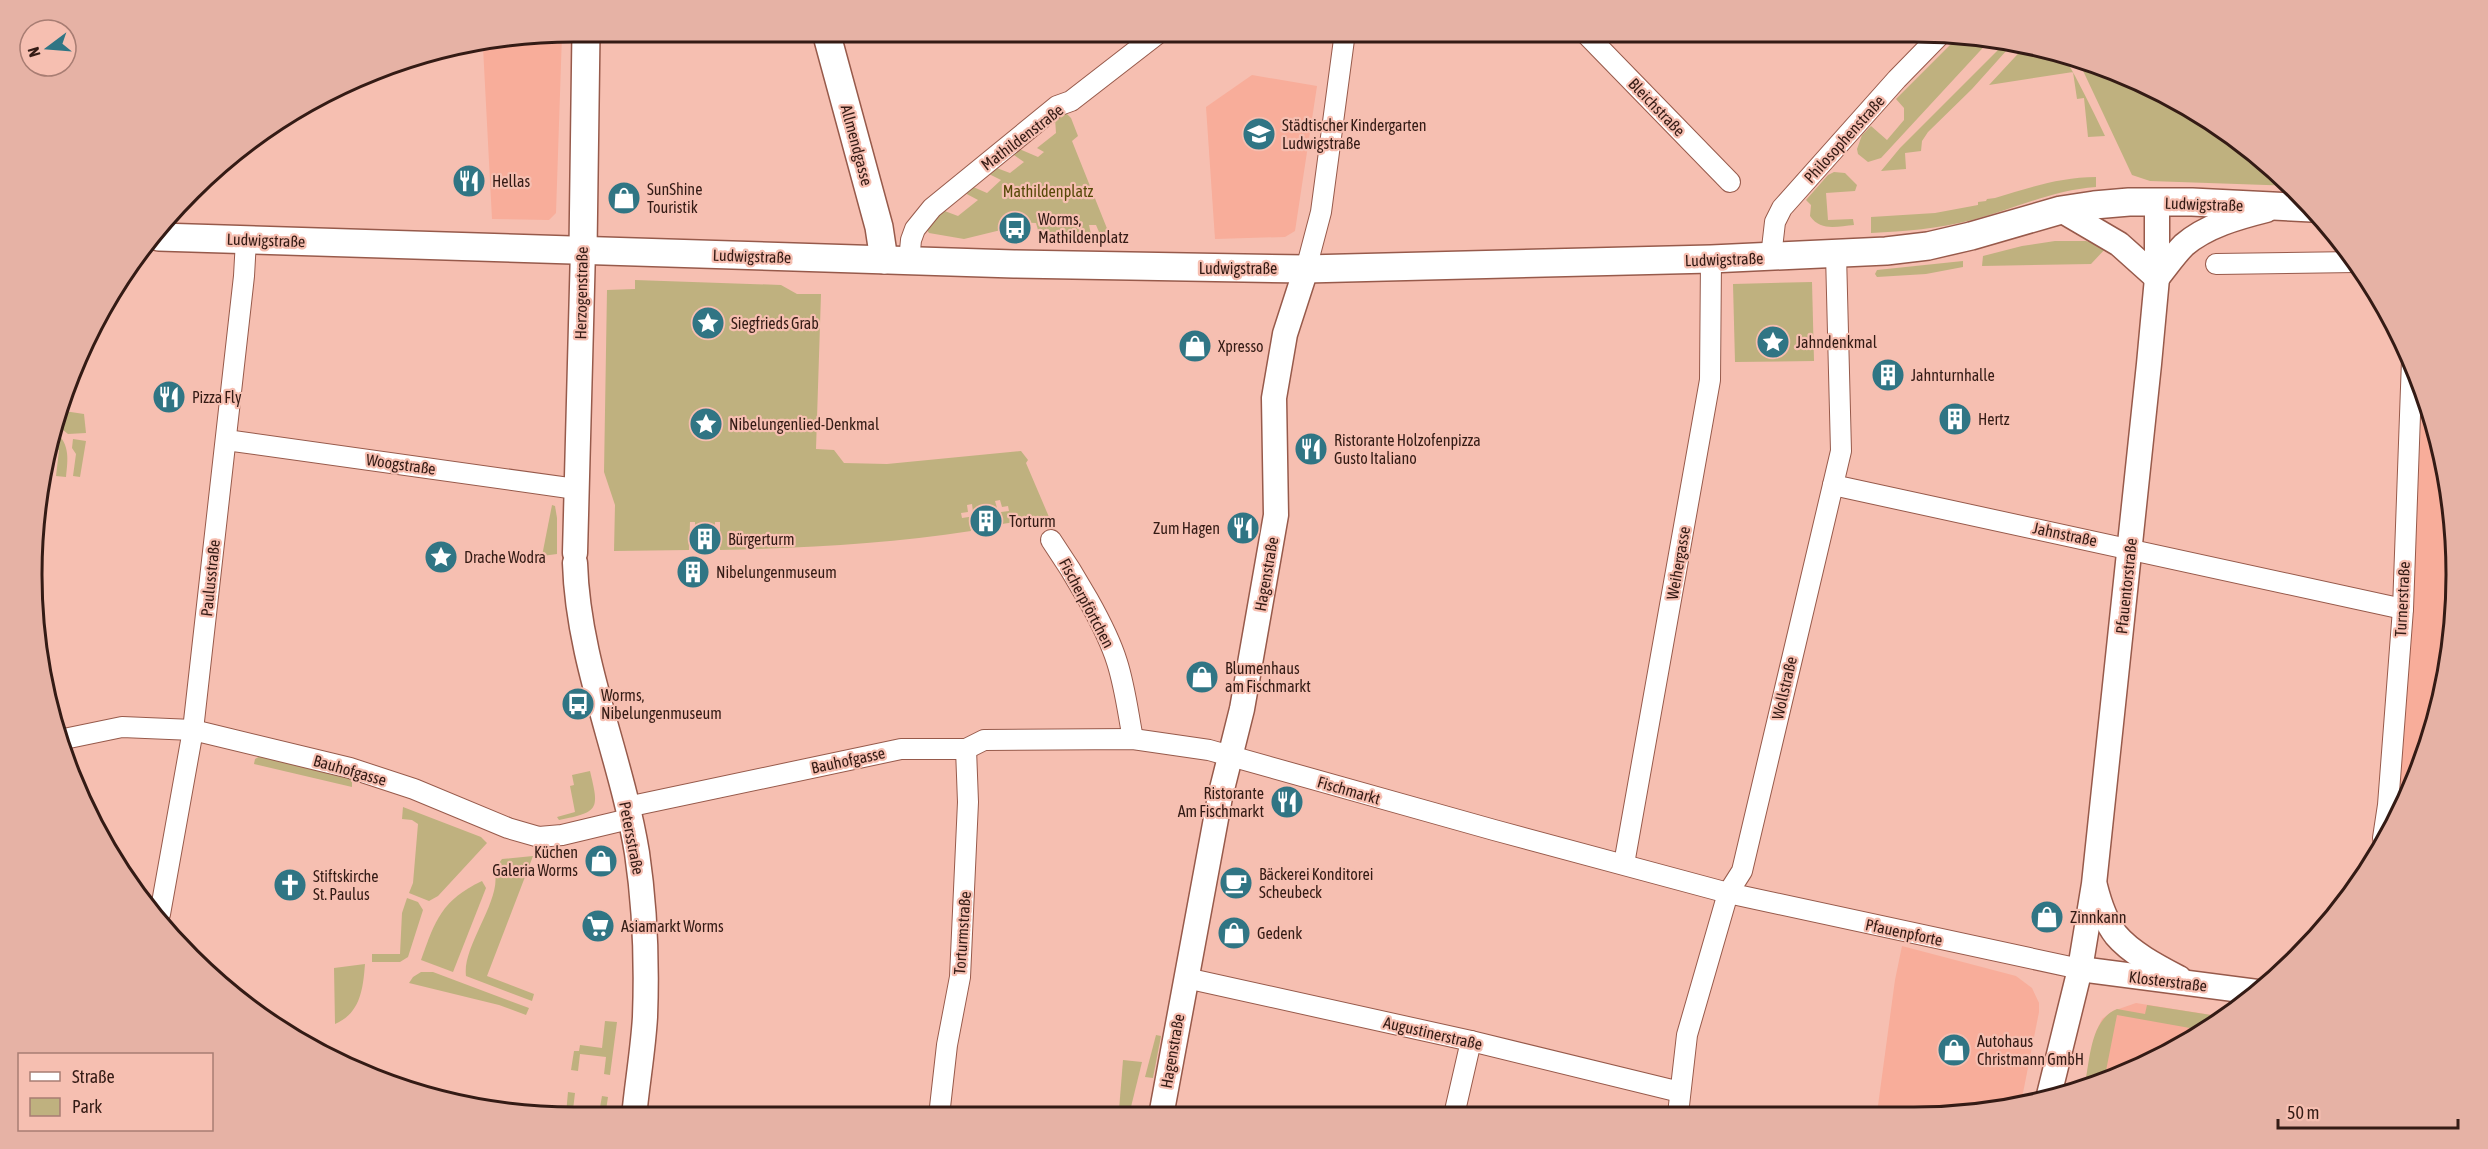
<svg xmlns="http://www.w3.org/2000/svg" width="2488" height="1149" viewBox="0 0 2488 1149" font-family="'Asap Condensed',sans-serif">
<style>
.built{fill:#f8ad9a}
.green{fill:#bfb17f}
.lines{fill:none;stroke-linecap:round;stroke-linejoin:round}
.minor-casing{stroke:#975a4b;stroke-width:22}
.tertiary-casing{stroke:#975a4b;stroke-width:27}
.secondary-casing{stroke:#975a4b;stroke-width:30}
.minor{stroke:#fff;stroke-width:20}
.tertiary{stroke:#fff;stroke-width:24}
.secondary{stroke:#fff;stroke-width:27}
.labels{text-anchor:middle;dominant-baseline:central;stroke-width:4.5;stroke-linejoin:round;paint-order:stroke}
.street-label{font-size:16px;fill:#341b15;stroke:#f6bfb1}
.poi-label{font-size:16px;fill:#341b15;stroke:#f6bfb1;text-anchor:start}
.park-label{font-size:16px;fill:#564808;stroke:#f6bfb1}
.rim{fill:none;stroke:#341b15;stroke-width:3}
</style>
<rect width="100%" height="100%" fill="#f6bfb1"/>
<g class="built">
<path d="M562 34 556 213 549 220 492 219 483 47H480Z"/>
<path d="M1252 75 1317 86 1295 231 1285 237 1215 239 1206 107Z"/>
<path d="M2423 392 2446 468 2456 574 2446 680 2415 782 2398 813 2405 724Z"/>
<path d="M1902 946 2016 976 2032 988 2039 1003V1012L2021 1103 1985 1113H1877L1895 980Z"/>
<path d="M2136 1003 2224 1017 2122 1076 2084 1086 2096 1032 2102 1019 2113 1011Z"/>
</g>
<g class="green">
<path d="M1959 36 1991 39 1881 158 1868 162 1858 154 1857 149 1862 135 1871 126 1887 140 1904 120V108L1896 99Z"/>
<path d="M2007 41H2015L1972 89 1928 132 1922 141 1921 151 1905 153 1906 169 1881 171 1900 148Z"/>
<path d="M2027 44 2064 56C2079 82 2092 109 2105 136L2088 137 2084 98 2077 99 2073 72 1989 85Z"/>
<path d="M2078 60 2121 73 2215 123 2292 186 2150 181 2132 175Z"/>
<path d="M1065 112 1071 118 1078 136 1072 141 1112 241 1102 239 1096 225H1089L1091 234 1085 237 1043 232 1038 230 1036 223 1006 222 1005 229 964 239 929 233 927 230 942 210 958 216 978 200 963 192 971 186 987 193 1001 180 987 173 994 167 1010 173 1024 162 1011 153 1017 148 1038 157 1044 152 1037 148 1056 133 1055 118Z"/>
<path d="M1834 172 1845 173 1857 185 1855 191 1826 193 1828 220 1853 219 1854 225C1838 226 1821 232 1810 216L1811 205 1806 200 1828 175Z"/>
<path d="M2096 177V187C2052 190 2014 209 1972 220 1938 229 1905 231 1871 233V217L1935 213 1978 205V202L1986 201 1987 199 1995 198C2029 188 2060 177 2096 177Z"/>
<path d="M2055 241H2086L2107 247 2091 264 1982 266 1983 256 2022 246Z"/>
<path d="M1963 261V267L1926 274 1877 277 1875 274 1877 270Z"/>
<path d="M635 280 781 285 797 294H821L816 449 834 450 844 463 887 464 1021 451 1028 460 1026 463 1049 517 1002 524 1001 512 1009 511 1008 506 1002 507 1000 500 995 501 997 508 973 512 972 504 967 505 968 512 961 513 962 518 969 517 971 531C888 544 804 548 720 550V522H715V528H695V522H690L689 550 614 551 615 505 604 472 607 290 635 289Z"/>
<path d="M1812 282 1814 361 1735 362 1733 284Z"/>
<path d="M64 411 84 414 86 433 68 434 58 426Z"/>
<path d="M56 432C70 445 68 459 66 477L56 476 59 450 52 449 51 454H48Z"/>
<path d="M73 439 86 441 80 477 73 476 76 454 72 448Z"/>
<path d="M552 505 555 506 557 518V554L542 556Z"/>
<path d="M264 754 347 773 352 782V787L254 764 255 759Z"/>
<path d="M590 771C599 809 600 812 559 820L557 817 575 812 570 786 574 785 572 775Z"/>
<path d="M403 807 481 837 487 843 438 896 429 901 409 893 413 883 418 824 412 820 402 819Z"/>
<path d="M533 856 487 976 534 994 532 1001 466 976C462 945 504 898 494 870L502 859Z"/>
<path d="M482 881 486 888 453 972 421 960C435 920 442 900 482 881Z"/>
<path d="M407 898 418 902 423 910 408 957 400 962H372V954H400L402 913Z"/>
<path d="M365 964C363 988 361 1013 335 1024L334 968Z"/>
<path d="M421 972H433L529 1008 526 1015 499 1005 409 983 413 977Z"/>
<path d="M2147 1005 2224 1017 2201 1030 2117 1015 2104 1081 2085 1084C2090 1060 2090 1020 2117 1009L2145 1014Z"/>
<path d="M605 1021 617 1022 610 1075 604 1074 606 1057 580 1054 578 1071 571 1070 574 1051H579L580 1045 602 1048Z"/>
<path d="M1156 1035 1161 1036 1153 1078 1145 1077Z"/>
<path d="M1123 1060 1142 1062 1130 1111 1119 1110Z"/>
<path d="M568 1092 575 1093 573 1110 599 1113 602 1096 608 1097 605 1117 566 1114Z"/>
<path d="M1000 1106 1124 1116H999Z"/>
</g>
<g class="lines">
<defs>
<g id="minor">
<path d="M1584 32 1730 182"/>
<path d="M1771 257 1775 222 1782 208 1897 79 1941 34"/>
<path d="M909 261 911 240 915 229 932 208 1057 106 1071 101 1160 32"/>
<path d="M2216 264 2356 262"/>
<path d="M1306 269 1321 212 1345 32"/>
<path d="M226 440 576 489"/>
<path d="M1833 485 2403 609"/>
<path d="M1051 540C1073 572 1106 626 1117 662 1125 687 1128 713 1133 739"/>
<path d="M64 739 122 727 193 730 350 768 414 789 508 828 539 837 562 835 629 819"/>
<path d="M627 807 901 749H966L984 740 1133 739 1209 750 1494 830 1728 893 2080 969"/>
<path d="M2383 838 2388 805 2403 609 2412 360"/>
<path d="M1624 864 1710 380 1711 259"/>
<path d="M160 914 193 730 244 276 246 240"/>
<path d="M1186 978 1471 1041 1680 1092"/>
<path d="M1678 1114 1687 1035 1728 893 1742 871 1841 451 1836 254"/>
<path d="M1454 1115 1471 1041"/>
<path d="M939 1116 947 1045 960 977 968 802 966 749"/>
</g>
<g id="tertiary">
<path d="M2061 210 2119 244 2157 278"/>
<path d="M2157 278C2166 267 2174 255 2184 245 2206 226 2238 217 2266 210"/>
<path d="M575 553 583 249"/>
<path d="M575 563C578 663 621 755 637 853 645 907 647 963 645 1017 643 1051 637 1084 634 1117"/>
<path d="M2095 886C2099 902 2105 921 2116 935 2131 953 2158 967 2179 978"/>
<path d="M2080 969 2257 992"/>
<path d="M2049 1095 2080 969 2094 884 2149 364 2157 278V202"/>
<path d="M1161 1116 1220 797 1242 709 1276 515 1274 398 1285 334 1306 269"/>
</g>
<g id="secondary">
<path d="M826 32 879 227 884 260"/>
<path d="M159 237 1014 264 1306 269 1711 259 1886 251 1928 246 1971 236 2061 210 2094 205 2129 202H2192L2312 208"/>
<path d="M583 249 586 32"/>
</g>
</defs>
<use href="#minor" class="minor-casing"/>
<use href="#tertiary" class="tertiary-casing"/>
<use href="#secondary" class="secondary-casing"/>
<use href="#minor" class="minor"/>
<use href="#tertiary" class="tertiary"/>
<use href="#secondary" class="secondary"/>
</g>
<defs>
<symbol id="school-disc" viewBox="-11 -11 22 22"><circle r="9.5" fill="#307584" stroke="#f6bfb1"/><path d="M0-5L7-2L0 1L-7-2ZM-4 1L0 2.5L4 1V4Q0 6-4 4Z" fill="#fff"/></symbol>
<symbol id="restaurant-disc" viewBox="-11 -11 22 22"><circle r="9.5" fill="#307584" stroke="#f6bfb1"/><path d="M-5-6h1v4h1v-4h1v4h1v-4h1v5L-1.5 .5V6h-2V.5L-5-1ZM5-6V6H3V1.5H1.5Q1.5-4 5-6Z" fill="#fff"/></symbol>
<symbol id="shop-disc" viewBox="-11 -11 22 22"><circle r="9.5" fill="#307584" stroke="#f6bfb1"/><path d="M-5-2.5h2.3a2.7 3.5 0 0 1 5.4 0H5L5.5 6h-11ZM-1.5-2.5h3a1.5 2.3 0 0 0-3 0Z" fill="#fff"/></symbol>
<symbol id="bus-disc" viewBox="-11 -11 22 22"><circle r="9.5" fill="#307584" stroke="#f6bfb1"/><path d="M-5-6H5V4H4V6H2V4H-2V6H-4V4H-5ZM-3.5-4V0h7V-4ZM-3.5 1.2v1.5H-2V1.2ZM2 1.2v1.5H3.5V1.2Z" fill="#fff"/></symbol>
<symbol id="sight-disc" viewBox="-11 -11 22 22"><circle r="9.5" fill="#307584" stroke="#f6bfb1"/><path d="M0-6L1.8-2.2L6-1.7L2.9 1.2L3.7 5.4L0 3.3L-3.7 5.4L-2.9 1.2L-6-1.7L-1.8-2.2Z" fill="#fff"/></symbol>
<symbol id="building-disc" viewBox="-11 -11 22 22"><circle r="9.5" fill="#307584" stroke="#f6bfb1"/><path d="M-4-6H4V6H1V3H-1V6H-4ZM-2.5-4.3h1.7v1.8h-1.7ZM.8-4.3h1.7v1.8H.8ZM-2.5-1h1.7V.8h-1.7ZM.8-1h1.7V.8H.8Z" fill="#fff"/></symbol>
<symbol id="cafe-disc" viewBox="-11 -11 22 22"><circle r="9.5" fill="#307584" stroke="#f6bfb1"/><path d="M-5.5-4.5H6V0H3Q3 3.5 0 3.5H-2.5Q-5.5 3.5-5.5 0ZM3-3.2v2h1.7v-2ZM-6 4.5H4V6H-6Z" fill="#fff"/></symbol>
<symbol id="church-disc" viewBox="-11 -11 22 22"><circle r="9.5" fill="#307584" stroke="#f6bfb1"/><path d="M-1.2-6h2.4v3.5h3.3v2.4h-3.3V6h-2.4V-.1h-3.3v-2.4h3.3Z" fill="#fff"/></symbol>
<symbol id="supermarket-disc" viewBox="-11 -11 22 22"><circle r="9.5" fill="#307584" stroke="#f6bfb1"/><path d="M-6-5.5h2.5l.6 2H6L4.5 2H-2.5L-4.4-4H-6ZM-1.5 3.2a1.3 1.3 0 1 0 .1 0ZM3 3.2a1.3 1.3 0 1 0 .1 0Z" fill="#fff"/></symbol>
</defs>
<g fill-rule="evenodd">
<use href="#school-disc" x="1240" y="115" width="38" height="38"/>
<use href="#restaurant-disc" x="450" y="162" width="38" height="38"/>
<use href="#shop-disc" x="605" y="179" width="38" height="38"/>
<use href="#bus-disc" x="996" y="209" width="38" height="38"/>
<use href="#sight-disc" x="689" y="304" width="38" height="38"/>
<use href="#sight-disc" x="1754" y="323" width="38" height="38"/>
<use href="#shop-disc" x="1176" y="327" width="38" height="38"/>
<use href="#building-disc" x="1869" y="356" width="38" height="38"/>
<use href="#restaurant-disc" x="150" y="378" width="38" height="38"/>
<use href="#building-disc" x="1936" y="400" width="38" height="38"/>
<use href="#sight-disc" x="687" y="405" width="38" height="38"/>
<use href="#restaurant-disc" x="1292" y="430" width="38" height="38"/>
<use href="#building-disc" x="967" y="502" width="38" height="38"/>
<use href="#restaurant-disc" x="1224" y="509" width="38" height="38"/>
<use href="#building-disc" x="686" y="520" width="38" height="38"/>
<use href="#sight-disc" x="422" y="538" width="38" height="38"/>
<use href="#building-disc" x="674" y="553" width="38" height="38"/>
<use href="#shop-disc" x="1183" y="658" width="38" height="38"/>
<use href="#bus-disc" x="559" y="685" width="38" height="38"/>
<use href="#restaurant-disc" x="1268" y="783" width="38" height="38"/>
<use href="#shop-disc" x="582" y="842" width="38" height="38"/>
<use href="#cafe-disc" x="1217" y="864" width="38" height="38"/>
<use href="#church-disc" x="271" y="866" width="38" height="38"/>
<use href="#shop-disc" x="2028" y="898" width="38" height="38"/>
<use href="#supermarket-disc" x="579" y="907" width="38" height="38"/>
<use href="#shop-disc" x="1215" y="914" width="38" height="38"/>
<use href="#shop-disc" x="1935" y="1031" width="38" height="38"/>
</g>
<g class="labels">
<g class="street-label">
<text transform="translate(1657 107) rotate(46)">Bleichstraße</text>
<text transform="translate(1022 137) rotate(-37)">Mathildenstraße</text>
<text transform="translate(1844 139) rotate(-48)">Philosophenstraße</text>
<text transform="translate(857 145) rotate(75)">Allmendgasse</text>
<text transform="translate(2204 204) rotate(2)">Ludwigstraße</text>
<text transform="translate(266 240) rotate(2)">Ludwigstraße</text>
<text transform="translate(752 256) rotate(2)">Ludwigstraße</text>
<text transform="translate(1724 259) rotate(-2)">Ludwigstraße</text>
<text x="1238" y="268">Ludwigstraße</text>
<text transform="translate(581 293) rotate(-89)">Herzogenstraße</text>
<text transform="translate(401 464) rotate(8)">Woogstraße</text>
<text transform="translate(2065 534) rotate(12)">Jahnstraße</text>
<text transform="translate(1678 563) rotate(-80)">Weihergasse</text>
<text transform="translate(1266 574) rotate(-80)">Hagenstraße</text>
<text transform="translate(210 578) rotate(-84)">Paulusstraße</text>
<text transform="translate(2126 586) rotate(-84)">Pfauentorstraße</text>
<text transform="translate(2402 599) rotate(-87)">Turnerstraße</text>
<text transform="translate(1087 603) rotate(62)">Fischerpförtchen</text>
<text transform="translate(1784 688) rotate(-77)">Wollstraße</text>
<text transform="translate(848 760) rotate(-12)">Bauhofgasse</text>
<text transform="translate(350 770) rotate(16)">Bauhofgasse</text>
<text transform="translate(1349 790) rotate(16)">Fischmarkt</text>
<text transform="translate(632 838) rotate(79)">Petersstraße</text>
<text transform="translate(1904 932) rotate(12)">Pfauenpforte</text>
<text transform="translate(962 933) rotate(-86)">Torturmstraße</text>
<text transform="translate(2168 981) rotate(7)">Klosterstraße</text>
<text transform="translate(1433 1033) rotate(13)">Augustinerstraße</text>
<text transform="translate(1172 1051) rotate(-80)">Hagenstraße</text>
</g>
<g class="poi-label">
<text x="1282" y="125">Städtischer Kindergarten<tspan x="1282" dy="18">Ludwigstraße</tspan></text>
<text x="492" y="181">Hellas</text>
<text x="647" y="189">SunShine<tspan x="647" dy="18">Touristik</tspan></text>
<text x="1038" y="219">Worms,<tspan x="1038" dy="18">Mathildenplatz</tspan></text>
<text x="731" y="323">Siegfrieds Grab</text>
<text x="1796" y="342">Jahndenkmal</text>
<text x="1218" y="346">Xpresso</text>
<text x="1911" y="375">Jahnturnhalle</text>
<text x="192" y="397">Pizza Fly</text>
<text x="1978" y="419">Hertz</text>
<text x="729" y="424">Nibelungenlied-Denkmal</text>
<text x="1334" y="440">Ristorante Holzofenpizza<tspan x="1334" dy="18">Gusto Italiano</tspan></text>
<text x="1009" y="521">Torturm</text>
<text x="1220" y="528" text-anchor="end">Zum Hagen</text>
<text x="728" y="539">Bürgerturm</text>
<text x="464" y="557">Drache Wodra</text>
<text x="716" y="572">Nibelungenmuseum</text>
<text x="1225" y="668">Blumenhaus<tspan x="1225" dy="18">am Fischmarkt</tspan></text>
<text x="601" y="695">Worms,<tspan x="601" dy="18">Nibelungenmuseum</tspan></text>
<text x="1264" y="793" text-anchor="end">Ristorante<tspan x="1264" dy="18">Am Fischmarkt</tspan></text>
<text x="578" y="852" text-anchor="end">Küchen<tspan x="578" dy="18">Galeria Worms</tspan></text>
<text x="1259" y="874">Bäckerei Konditorei<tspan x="1259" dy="18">Scheubeck</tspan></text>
<text x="313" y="876">Stiftskirche<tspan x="313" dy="18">St. Paulus</tspan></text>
<text x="2070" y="917">Zinnkann</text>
<text x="621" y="926">Asiamarkt Worms</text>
<text x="1257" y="933">Gedenk</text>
<text x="1977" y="1041">Autohaus<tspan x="1977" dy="18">Christmann GmbH</tspan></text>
</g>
<g class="park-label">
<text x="1048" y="191">Mathildenplatz</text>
</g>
</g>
<path d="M0 0H2488V1149H0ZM574 42H1914A532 532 0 0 1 2446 574V575A532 532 0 0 1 1914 1107H574A532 532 0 0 1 42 575V574A532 532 0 0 1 574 42Z" fill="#e6b2a5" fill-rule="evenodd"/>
<path class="rim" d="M574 42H1914A532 532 0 0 1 2446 574V575A532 532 0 0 1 1914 1107H574A532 532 0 0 1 42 575V574A532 532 0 0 1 574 42Z"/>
<rect x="18" y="1053" width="195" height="78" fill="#f6bfb1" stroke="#a87d73" stroke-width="1.5"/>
<rect x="30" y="1072" width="30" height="9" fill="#ffffff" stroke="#a87d73" stroke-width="1.5"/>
<text x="72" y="1083" font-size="18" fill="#341b15">Straße</text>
<rect x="30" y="1098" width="30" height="18" fill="#bfb17f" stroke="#a87d73" stroke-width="1.5"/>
<text x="72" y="1113" font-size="18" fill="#341b15">Park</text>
<g transform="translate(48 48) rotate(254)"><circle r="28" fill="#f6bfb1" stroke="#a87d73" stroke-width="1.5"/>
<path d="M0-4.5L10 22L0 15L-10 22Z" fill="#307584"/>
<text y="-9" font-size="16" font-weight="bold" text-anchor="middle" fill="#341b15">N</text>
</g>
<path d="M2278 1119v9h180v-9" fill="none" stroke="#341b15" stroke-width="3"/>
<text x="2287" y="1119" font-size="18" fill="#341b15" stroke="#f6bfb1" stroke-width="4.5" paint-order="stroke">50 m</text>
</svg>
